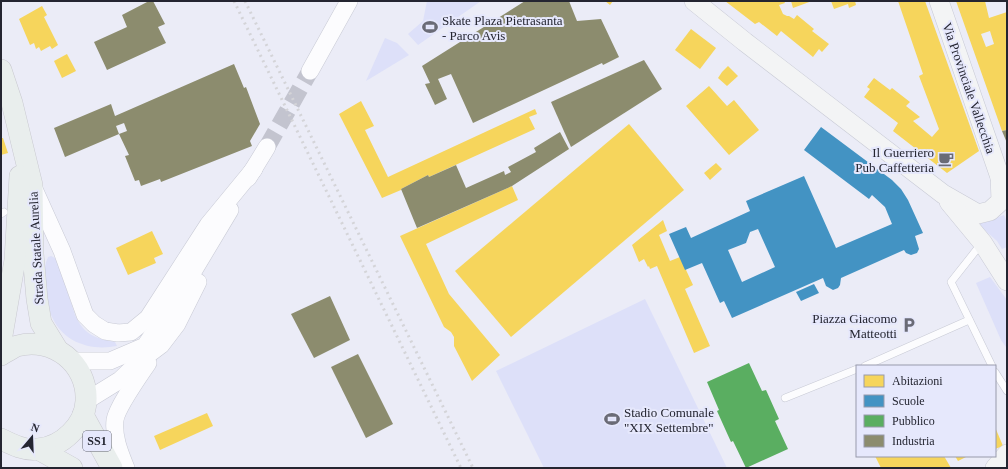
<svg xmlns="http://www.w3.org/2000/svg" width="1008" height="469" viewBox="0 0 1008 469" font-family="'Times New Roman',serif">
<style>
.green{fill:#dde0f9}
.homes{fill:#f6d55c;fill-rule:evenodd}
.schools{fill:#4393c3;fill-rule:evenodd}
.public{fill:#5aae61}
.industry{fill:#8c8c6e}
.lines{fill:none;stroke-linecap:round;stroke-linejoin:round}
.tertiary-tunnel{stroke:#c3c4cf;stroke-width:17;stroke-dasharray:17 8;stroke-linecap:butt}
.service-casing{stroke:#c8cad5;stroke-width:8}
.tertiary-casing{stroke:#c8cad5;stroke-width:18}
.secondary-casing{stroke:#c8cad5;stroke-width:20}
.primary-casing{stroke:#c8c8cf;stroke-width:22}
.service{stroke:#fcfcfe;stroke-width:7}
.tertiary{stroke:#fcfcfe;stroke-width:17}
.secondary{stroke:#f3f4f5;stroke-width:19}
.primary{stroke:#e9eeed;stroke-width:21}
.rail{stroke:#d4d4d8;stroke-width:3;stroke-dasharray:2 4;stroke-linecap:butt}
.labels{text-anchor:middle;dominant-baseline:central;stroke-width:4;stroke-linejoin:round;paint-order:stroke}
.shield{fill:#e6e8fc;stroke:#5e606e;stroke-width:1}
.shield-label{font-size:12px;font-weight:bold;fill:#242531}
.poi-label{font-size:13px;fill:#242531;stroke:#e6e8fc;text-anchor:start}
.street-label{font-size:13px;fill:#242531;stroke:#e6e8fc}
</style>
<rect width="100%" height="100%" fill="#ebecf7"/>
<g class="green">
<path d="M427 1H481L418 45 408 34 423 21Z"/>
<path d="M385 38 397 43 409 55 366 81Z"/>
<path d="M1004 215 1007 222V247L1002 249 997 241 981 227 980 223 991 220Z"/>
<path d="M51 256 57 259 75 315C84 335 95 338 115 342L117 346C91 351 64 343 52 317 49 311 49 303 47 296 45 284 42 269 48 257Z"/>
<path d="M990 277 1007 300V346L1006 347 1001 340 976 283Z"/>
<path d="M645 299 727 468H544L496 371Z"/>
</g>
<g class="homes">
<path d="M605 1H613L610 5Z"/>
<path d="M725 1H784L785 3 779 5 783 14 787 16H789L794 19 797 15 814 29 812 31 829 44 822 52 819 49 813 57 781 31 777 36 759 22 755 24Z"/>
<path d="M791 1H812L793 8Z"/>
<path d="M831 1H855L856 5 849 8 848 4 834 9Z"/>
<path d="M898 1H925L979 151 947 173 893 131 898 123 864 97 870 89 867 87 874 78 890 90 892 88 910 102 906 106 920 117 913 121 932 137 939 129 919 76 923 74Z"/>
<path d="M956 1H985L989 18 1007 12V130L1002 131ZM990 31 994 44 986 47 981 34Z"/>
<path d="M42 6 47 15 44 17 58 45 52 49 50 46 41 51 39 47 36 49 34 43 30 45 19 19Z"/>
<path d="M691 29 716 48 700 69 675 50Z"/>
<path d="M67 54 76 71 62 78 54 61Z"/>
<path d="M728 66 738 76 727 86 718 78 722 72Z"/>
<path d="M709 86 727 106 734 100 759 130 729 155 686 106Z"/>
<path d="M361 101 374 126 365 130 388 177 535 109 537 114 529 117 535 129 429 177 428 175 401 189V190L382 198 339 114Z"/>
<path d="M629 124 684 190 511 337 455 271Z"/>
<path d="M1 138H3L8 153 1 155Z"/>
<path d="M716 163 722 169 710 180 704 173Z"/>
<path d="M512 186 518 200 426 244 449 294 500 355 472 381 454 346V337L451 332 444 327 400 236Z"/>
<path d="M663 220 667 231 659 235 670 261 680 257 693 285 685 289 710 346 694 353 657 266 650 269 649 266 648 267 644 259 639 262 632 245Z"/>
<path d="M152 231 163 254 154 258 156 263 128 275 116 248Z"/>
<path d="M207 413 213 426 160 450 154 436Z"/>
<path d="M995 427 1003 446 995 449Z"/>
<path d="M875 456H944L951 468H881Z"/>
<path d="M955 456H968L958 461Z"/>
</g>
<g class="schools">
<path d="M821 127 892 180 901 189 908 200 923 233 915 236 919 249 917 253 911 255 906 253 904 250 841 278 840 285 838 288 833 290 826 286 823 278 732 318 724 301 720 303 702 263 685 270 669 234 686 227 691 238 750 211 746 201 804 176 836 248 892 224 885 207 872 195 869 199 804 150ZM758 229 775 267 742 282 728 250 746 243 750 232Z"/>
<path d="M814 284 819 293 801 301 796 292Z"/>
</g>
<path class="public" d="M749 363 762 391 766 390 779 419 775 421 788 449 746 468 733 441 731 442 717 411 719 410 707 382Z"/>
<g class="industry">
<path d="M149 1H153L165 24 158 27 166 43 107 70 94 42 127 27 122 15Z"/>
<path d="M525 1H569L577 21 601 19 619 57 603 65 602 63 473 123 451 74 438 79 447 99 435 105 425 84 430 83 422 66Z"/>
<path d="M644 60 662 89 571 147 551 102Z"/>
<path d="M234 64 244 88 246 87 260 124 250 141 252 146 161 182 160 179 141 186 139 180 135 181 125 156 129 155 119 134 127 131 124 123 116 126 119 134 65 157 54 128 111 104 115 116Z"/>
<path d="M1007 130V143L1002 131Z"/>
<path d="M560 132 569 149 512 186 417 228 401 189 428 175 429 177 456 165 466 188 504 171 505 175 511 172 508 167 536 152 534 148Z"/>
<path d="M330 296 350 340 314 358 291 314Z"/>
<path d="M358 354 393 424 366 438 331 367Z"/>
</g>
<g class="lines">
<path class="tertiary-tunnel" d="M267 147 310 71"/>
<defs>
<g id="service">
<path d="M1 214 4 212"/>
<path d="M981 244 951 282 992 366"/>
<path d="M865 366 969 320"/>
<path d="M995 372 1007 391"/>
<path d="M785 398 857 369"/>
</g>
<g id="tertiary">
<path d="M310 71 349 1"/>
<path d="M248 178 267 147"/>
<path d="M34 189 62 251 85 315 94 324 105 331 118 333 131 332 148 318 208 225 254 169"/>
<path d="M73 361H110L145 346 176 300 230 210"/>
<path d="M86 401 120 380 141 360 161 345 177 324 198 282"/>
<path d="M126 468C120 453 113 437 115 420 117 407 140 375 148 363"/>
</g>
<g id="secondary">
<path d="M694 1 745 42 943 194 978 214 990 211 1001 201 1000 175"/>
<path d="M939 1 1003 186"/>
<path d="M949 202 982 242 1007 281"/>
<path d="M995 468 1007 454"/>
</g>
<g id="primary">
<path d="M1 70 12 103 32 185 33 254 37 299 41 323 57 349"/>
<path d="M1 341 15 260 20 176"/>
<path d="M1 355C6 352 12 348 17 346 53 336 88 364 86 401 85 425 62 447 38 449 25 451 13 445 1 439"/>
<path d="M83 415 112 468"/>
<path d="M38 449 72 468"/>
</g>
</defs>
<use href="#service" class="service-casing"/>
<use href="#tertiary" class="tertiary-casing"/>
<use href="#secondary" class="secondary-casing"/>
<use href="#primary" class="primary-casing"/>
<use href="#service" class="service"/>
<use href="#tertiary" class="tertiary"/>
<use href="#secondary" class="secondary"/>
<use href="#primary" class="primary"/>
<g class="rail">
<path d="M234 1 461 468"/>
<path d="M245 1 473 468"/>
</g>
</g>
<defs>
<symbol id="stadium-bare" viewBox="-9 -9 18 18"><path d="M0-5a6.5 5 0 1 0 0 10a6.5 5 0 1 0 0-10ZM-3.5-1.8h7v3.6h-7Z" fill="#6a6b76" stroke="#e6e8fc" stroke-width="2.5" paint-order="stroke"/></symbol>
<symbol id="cafe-bare" viewBox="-9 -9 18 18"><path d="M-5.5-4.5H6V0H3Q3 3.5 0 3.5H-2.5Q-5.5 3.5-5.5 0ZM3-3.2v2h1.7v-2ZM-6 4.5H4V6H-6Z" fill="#6a6b76" stroke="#e6e8fc" stroke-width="2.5" paint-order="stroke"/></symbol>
<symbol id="parking-bare" viewBox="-9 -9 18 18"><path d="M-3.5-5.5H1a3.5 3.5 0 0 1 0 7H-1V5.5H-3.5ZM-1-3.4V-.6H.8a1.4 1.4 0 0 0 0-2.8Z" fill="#6a6b76" stroke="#e6e8fc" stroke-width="2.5" paint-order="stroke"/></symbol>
</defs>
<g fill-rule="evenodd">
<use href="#stadium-bare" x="419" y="16" width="22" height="22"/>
<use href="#cafe-bare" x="935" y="148" width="22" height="22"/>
<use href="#parking-bare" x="898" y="314" width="22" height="22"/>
<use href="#stadium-bare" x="601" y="408" width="22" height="22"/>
</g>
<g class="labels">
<rect class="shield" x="83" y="431" width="28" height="20" rx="3"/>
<g class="shield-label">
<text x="97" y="441">SS1</text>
</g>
<g class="poi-label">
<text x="442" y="20">Skate Plaza Pietrasanta<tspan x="442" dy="15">- Parco Avis</tspan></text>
<text x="934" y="152" text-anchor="end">Il Guerriero<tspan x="934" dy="15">Pub Caffetteria</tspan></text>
<text x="897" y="318" text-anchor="end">Piazza Giacomo<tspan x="897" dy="15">Matteotti</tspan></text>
<text x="624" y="412">Stadio Comunale<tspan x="624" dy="15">"XIX Settembre"</tspan></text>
</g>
<g class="street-label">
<text transform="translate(969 88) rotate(71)">Via Provinciale Vallecchia</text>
<text transform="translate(36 248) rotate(-93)">Strada Statale Aurelia</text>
</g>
</g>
<rect width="1008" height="469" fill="none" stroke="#242531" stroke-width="4"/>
<rect x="856" y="365" width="140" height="92" fill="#e6e8fc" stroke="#989aab"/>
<rect x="864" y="375" width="20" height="12" fill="#f6d55c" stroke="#989aab"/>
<text x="892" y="385" font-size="12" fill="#242531">Abitazioni</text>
<rect x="864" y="395" width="20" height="12" fill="#4393c3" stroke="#989aab"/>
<text x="892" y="405" font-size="12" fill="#242531">Scuole</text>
<rect x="864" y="415" width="20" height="12" fill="#5aae61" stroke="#989aab"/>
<text x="892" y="425" font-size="12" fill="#242531">Pubblico</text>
<rect x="864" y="435" width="20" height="12" fill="#8c8c6e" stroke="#989aab"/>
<text x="892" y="445" font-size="12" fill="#242531">Industria</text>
<g transform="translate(32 437) rotate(19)" stroke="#e6e8fc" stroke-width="3" paint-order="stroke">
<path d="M0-3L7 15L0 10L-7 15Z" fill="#242531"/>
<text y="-6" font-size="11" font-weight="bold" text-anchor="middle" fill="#242531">N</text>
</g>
</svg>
